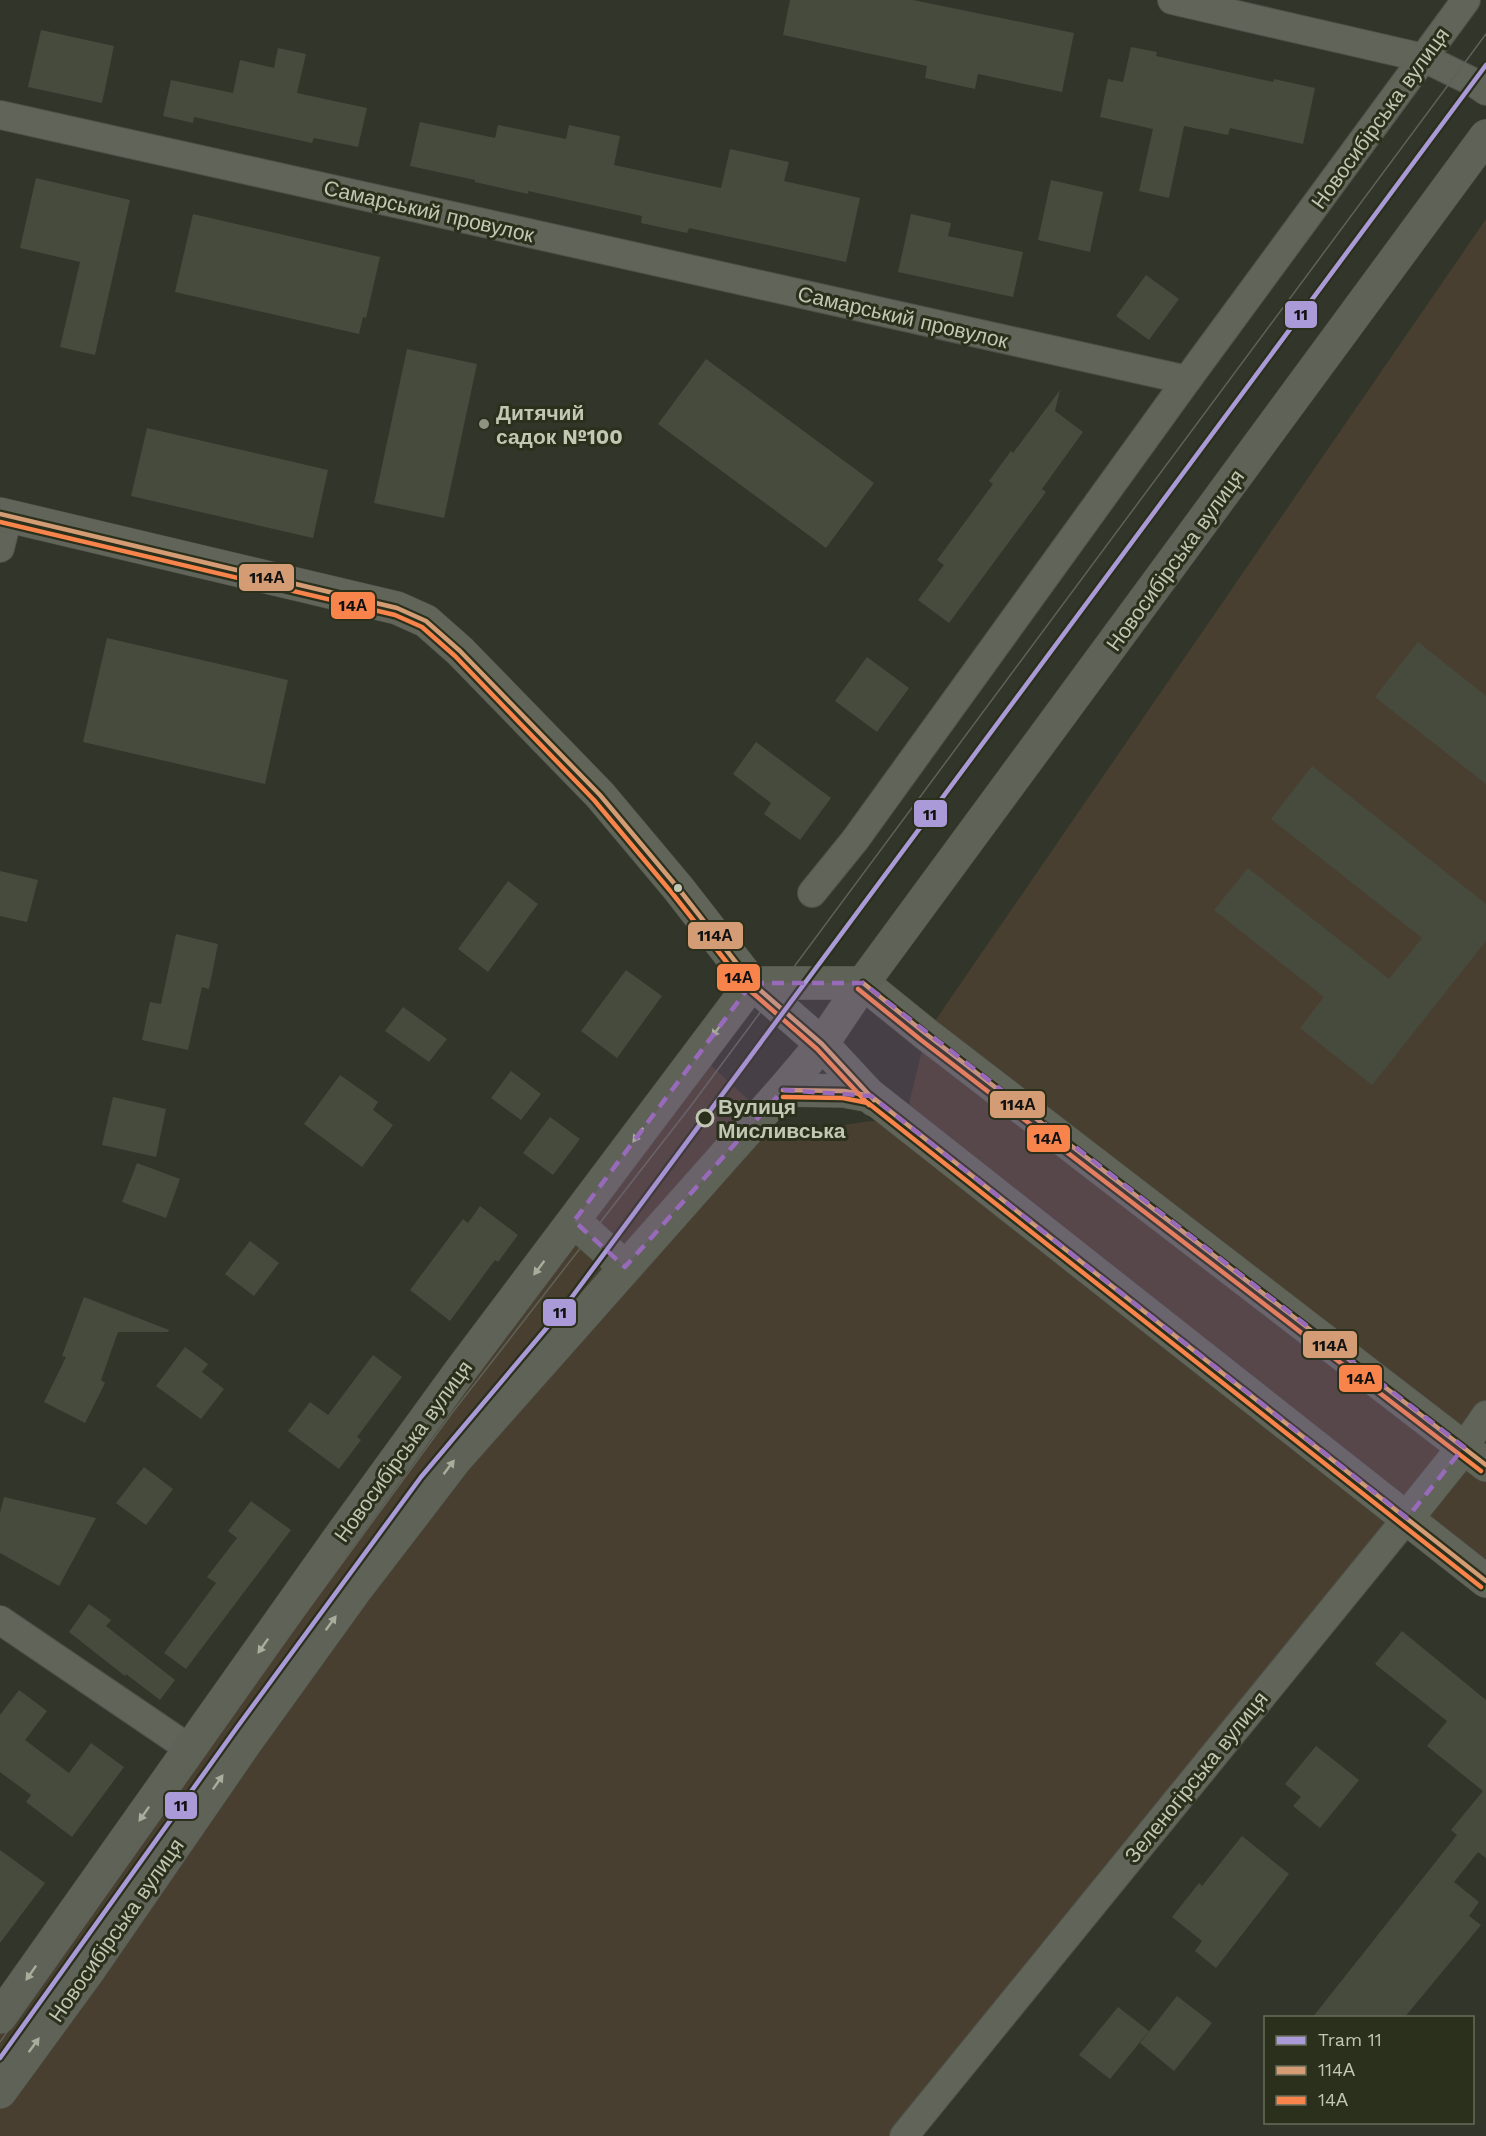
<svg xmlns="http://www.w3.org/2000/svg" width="1486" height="2136" viewBox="0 0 1486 2136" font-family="'Work Sans',sans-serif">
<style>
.green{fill:#483f30}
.building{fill:#474b3e}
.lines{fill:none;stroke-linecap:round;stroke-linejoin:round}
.minor-casing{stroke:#4e5047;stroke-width:30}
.tertiary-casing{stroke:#4e5047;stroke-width:34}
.secondary-casing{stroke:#4e5047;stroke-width:34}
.minor{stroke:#606459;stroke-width:28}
.tertiary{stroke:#606459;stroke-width:33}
.secondary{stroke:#5f6257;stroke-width:33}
.tram{stroke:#5e6257;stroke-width:1.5}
.bus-1-casing{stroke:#2b301c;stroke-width:9}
.bus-2-casing{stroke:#2b301c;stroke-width:9}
.bus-1{stroke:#d39c74;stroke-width:4.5}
.bus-2{stroke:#f8844c;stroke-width:4.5}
.tram-1-casing{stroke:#2b301c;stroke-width:9}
.tram-1{stroke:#aa9bd8;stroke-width:4.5}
.oneway{fill:#a8ae9b}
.marked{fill:#976aba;fill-opacity:0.2;stroke:#976aba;stroke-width:4.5;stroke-dasharray:12 8;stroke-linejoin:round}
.poi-dot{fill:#8f9482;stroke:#2b301c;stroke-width:2}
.bus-dot{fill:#c1c7b2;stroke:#2b301c;stroke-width:2}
.stop-dot{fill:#2b301c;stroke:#c1c7b2;stroke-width:3}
.labels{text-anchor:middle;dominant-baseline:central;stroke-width:6;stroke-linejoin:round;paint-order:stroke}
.street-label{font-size:21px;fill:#c1c7b2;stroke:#2b301c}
.poi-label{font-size:21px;font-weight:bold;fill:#c1c7b2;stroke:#2b301c;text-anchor:start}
.stop-label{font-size:21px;font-weight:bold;fill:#c1c7b2;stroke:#2b301c;text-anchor:start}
.line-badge{stroke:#2b301c;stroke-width:2}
.pale-badge-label{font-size:16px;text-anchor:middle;font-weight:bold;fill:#111}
</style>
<rect width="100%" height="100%" fill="#323529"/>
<path class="green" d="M1486 219V1415L1464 1447 1486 1465V1581L1407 1519 903 2136H0V2017L689 1045 780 1129 825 1128 870 1121 906 1124 911 1095 926 1034Z"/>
<g class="building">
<path d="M790 0H913L1074 33 1062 92 978 74 975 89 925 78 927 66 783 35Z"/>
<path d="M41 30 114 46 102 103 28 87Z"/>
<path d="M1131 47 1157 52 1156 56 1273 82 1274 79 1315 88 1303 144 1230 128 1228 135 1184 126 1169 198 1139 191 1153 129 1100 117 1108 79 1123 82Z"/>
<path d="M278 48 306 54 297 93 367 108 358 147 314 138 312 143 194 117 193 123 163 116 171 80 233 93 240 60 274 68Z"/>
<path d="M420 122 495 138 498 125 566 139 569 125 620 136 614 165 721 188 730 149 789 162 784 181 860 198 846 262 689 228 687 233 641 223 642 216 528 191V194L475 182V180L410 166Z"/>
<path d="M36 178 130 200 95 355 60 347 80 262 20 248Z"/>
<path d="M1051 180 1103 192 1090 252 1038 240Z"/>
<path d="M193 214 380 257 366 318 363 317 359 334 175 292Z"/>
<path d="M911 214 951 223 948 236 1023 252 1013 297 898 272Z"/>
<path d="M1146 275 1179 299 1149 340 1116 316Z"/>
<path d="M407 349 477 364 444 518 374 503Z"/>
<path d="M706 359 874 483 826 548 658 424Z"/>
<path d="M1060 390 1055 411 1083 432 1042 489 1046 492 949 623 918 600 944 565 937 560 993 484 989 481 1011 451 1013 453Z"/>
<path d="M147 428 328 470 313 538 131 496Z"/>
<path d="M107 638 288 680 265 784 83 742Z"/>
<path d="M1418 642 1486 696V784L1375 697Z"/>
<path d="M867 657 909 688 877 732 835 701Z"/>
<path d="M756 742 831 798 800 840 764 814 771 803 733 774Z"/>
<path d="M1312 766 1486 904V941L1372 1085 1300 1028 1324 997 1214 910 1248 868 1389 979 1422 938 1271 819Z"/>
<path d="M0 871 38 880 27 922 0 916Z"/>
<path d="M508 881 538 904 488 972 458 949Z"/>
<path d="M176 934 218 944 209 989 202 987 188 1050 142 1040 150 1002 161 1004Z"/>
<path d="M626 970 662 996 617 1058 581 1031Z"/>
<path d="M403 1007 447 1039 429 1062 385 1031Z"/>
<path d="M511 1071 541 1094 521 1120 491 1098Z"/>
<path d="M340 1075 378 1102 373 1110 393 1125 362 1167 304 1124Z"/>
<path d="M113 1097 166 1109 156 1157 102 1145Z"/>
<path d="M550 1117 580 1139 553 1175 523 1153Z"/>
<path d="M137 1163 180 1179 166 1218 122 1202Z"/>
<path d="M480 1206 518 1235 498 1262 495 1260 450 1321 410 1290 463 1219 468 1223Z"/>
<path d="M250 1241 279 1263 254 1296 225 1274Z"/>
<path d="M84 1297 169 1330 168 1332H118L101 1380 105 1383 85 1423 44 1402 66 1357 62 1356Z"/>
<path d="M185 1347 208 1364 202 1372 224 1389 201 1419 156 1386Z"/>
<path d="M373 1355 402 1377 357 1437 361 1440 339 1469 288 1431 310 1402 328 1415Z"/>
<path d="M144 1467 173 1489 146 1525 116 1503Z"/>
<path d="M4 1497 96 1518 59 1586 0 1553V1513Z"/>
<path d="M251 1501 291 1530 186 1669 164 1653 216 1583 207 1577 237 1538 228 1531Z"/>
<path d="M89 1604 111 1620 106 1626 175 1680 160 1700 126 1674 125 1676 69 1632Z"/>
<path d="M1402 1631 1486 1700V1858L1478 1852 1454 1882 1479 1902 1469 1916 1481 1925 1404 2018H1312L1457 1835 1451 1830 1483 1791 1427 1746 1447 1721 1375 1664Z"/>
<path d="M19 1690 47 1711 25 1740 69 1773 91 1743 124 1767 72 1837 26 1802 31 1795 0 1772V1715Z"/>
<path d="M1316 1746 1359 1780 1320 1828 1293 1806 1301 1797 1285 1784Z"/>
<path d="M1242 1836 1289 1874 1216 1968 1195 1951 1202 1941 1172 1917 1199 1883 1202 1886Z"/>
<path d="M0 1850 45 1883 0 1943Z"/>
<path d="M1177 1996 1212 2023 1174 2071 1140 2043Z"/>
<path d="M1118 2007 1149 2031 1110 2079 1079 2055Z"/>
</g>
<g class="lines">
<defs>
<g id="minor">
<path d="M1172 0 1424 58 1473 82 1486 91"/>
<path d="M0 115 1187 380 855 840 812 893"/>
<path d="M1187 380 1466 0"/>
<path d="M0 548 8 516"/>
<path d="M1464 1447 1486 1415"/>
<path d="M0 1620 190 1749"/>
<path d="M904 2136 1407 1518"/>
</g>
<g id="tertiary">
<path d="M0 514 397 608 426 621 460 651 600 795 678 888 752 983 822 1044 874 1100"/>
<path d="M863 983 926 1034 1486 1465"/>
<path d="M783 1090 844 1091 871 1096 1486 1581"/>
<path d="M1407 1518 1464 1447"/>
</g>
<g id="secondary">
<path d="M574 1221 625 1267"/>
<path d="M0 2017 339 1538 461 1370 752 983H863"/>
<path d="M0 2092 89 1970 246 1742 354 1592 456 1459 783 1090 822 1044 863 983 1486 136"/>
</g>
</defs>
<use href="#minor" class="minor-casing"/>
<use href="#tertiary" class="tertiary-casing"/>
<use href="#secondary" class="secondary-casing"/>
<use href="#minor" class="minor"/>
<use href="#tertiary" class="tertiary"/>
<use href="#secondary" class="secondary"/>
<path class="tram" d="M0 2042 187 1775 452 1413 690 1107 1486 34"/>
<defs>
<g id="bus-1">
<path d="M0 514 397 608 426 621 460 651 600 795 678 888 752 983 822 1044 874 1100"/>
<path d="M863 983 926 1034 1486 1465"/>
<path d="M783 1090 844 1091 871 1096 1486 1581"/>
</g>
<g id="bus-2">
<path d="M0 522 395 615 422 627 455 656 594 800 672 893 747 988 817 1049 869 1105"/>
<path d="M858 989 921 1040 1481 1471"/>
<path d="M783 1097 843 1098 868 1103 1481 1587"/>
</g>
</defs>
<use href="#bus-1" class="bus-1-casing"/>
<use href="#bus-2" class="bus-2-casing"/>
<use href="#bus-1" class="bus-1"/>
<use href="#bus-2" class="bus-2"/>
<defs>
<path id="tram-1" d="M0 2058 238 1726 421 1477 566 1305 1486 65"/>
</defs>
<use href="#tram-1" class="tram-1-casing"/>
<use href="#tram-1" class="tram-1"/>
</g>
<defs><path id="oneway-solid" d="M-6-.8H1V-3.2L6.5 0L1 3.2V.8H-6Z" transform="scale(1.5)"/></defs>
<g class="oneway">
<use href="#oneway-solid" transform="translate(717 1030) rotate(127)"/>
<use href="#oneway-solid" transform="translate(638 1135) rotate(126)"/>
<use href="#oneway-solid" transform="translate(539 1268) rotate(127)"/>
<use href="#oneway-solid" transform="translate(449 1467) rotate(-53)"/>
<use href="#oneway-solid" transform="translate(331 1623) rotate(-54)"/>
<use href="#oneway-solid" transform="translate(263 1646) rotate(125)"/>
<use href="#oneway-solid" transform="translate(218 1782) rotate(-55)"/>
<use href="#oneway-solid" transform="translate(144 1814) rotate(125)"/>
<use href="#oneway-solid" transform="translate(31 1973) rotate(125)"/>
<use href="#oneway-solid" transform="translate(34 2045) rotate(-54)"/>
</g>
<path class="marked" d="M752 983H863L1464 1447 1407 1518 871 1096 783 1090 625 1267 574 1221Z"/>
<circle class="poi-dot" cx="484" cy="424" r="6"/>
<circle class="bus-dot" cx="678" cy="888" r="5"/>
<circle class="stop-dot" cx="705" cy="1118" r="8"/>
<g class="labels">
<g class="street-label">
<text transform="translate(1380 118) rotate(-54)">Новосибірська вулиця</text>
<text transform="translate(429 211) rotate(13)">Самарський провулок</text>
<text transform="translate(903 317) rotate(13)">Самарський провулок</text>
<text transform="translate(1175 560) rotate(-54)">Новосибірська вулиця</text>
<text transform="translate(403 1451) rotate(-54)">Новосибірська вулиця</text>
<text transform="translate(1196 1777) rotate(-51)">Зеленогірська вулиця</text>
<text transform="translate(116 1930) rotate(-55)">Новосибірська вулиця</text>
</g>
<g class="poi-label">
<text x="496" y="412">Дитячий<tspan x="496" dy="24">садок №100</tspan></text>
</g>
<g class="stop-label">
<text x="718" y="1106">Вулиця<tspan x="718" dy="24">Мисливська</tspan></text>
</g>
</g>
<g class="line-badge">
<rect x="1284" y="300" width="34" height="29" rx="6" fill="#aa9bd8"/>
<rect x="238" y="563" width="57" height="29" rx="6" fill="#d39c74"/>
<rect x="330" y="591" width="46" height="29" rx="6" fill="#f8844c"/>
<rect x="913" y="799" width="35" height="29" rx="6" fill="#aa9bd8"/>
<rect x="687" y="921" width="57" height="29" rx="6" fill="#d39c74"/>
<rect x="716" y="963" width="45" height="29" rx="6" fill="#f8844c"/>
<rect x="989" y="1090" width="57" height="29" rx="6" fill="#d39c74"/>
<rect x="1026" y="1124" width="45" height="29" rx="6" fill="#f8844c"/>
<rect x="542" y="1298" width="35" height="29" rx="6" fill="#aa9bd8"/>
<rect x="1302" y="1330" width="56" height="29" rx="6" fill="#d39c74"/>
<rect x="1338" y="1364" width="45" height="29" rx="6" fill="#f8844c"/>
<rect x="164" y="1791" width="34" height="29" rx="6" fill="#aa9bd8"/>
</g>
<g class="pale-badge-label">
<text x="1301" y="320">11</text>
<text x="267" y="583">114А</text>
<text x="353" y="611">14А</text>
<text x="930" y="820">11</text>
<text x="715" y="941">114А</text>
<text x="739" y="983">14А</text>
<text x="1018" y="1110">114А</text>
<text x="1048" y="1144">14А</text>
<text x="560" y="1318">11</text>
<text x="1330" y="1351">114А</text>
<text x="1361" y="1384">14А</text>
<text x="181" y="1811">11</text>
</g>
<rect x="1264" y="2016" width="210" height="108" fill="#2b301c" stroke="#676c58" stroke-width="1.5"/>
<rect x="1276" y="2036" width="30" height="9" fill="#aa9bd8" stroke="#676c58" stroke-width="1.5"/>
<text x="1318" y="2046" font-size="18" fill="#c1c7b2">Tram 11</text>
<rect x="1276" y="2066" width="30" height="9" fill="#d39c74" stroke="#676c58" stroke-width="1.5"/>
<text x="1318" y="2076" font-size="18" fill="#c1c7b2">114А</text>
<rect x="1276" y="2096" width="30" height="9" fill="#f8844c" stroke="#676c58" stroke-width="1.5"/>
<text x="1318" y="2106" font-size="18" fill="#c1c7b2">14А</text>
</svg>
